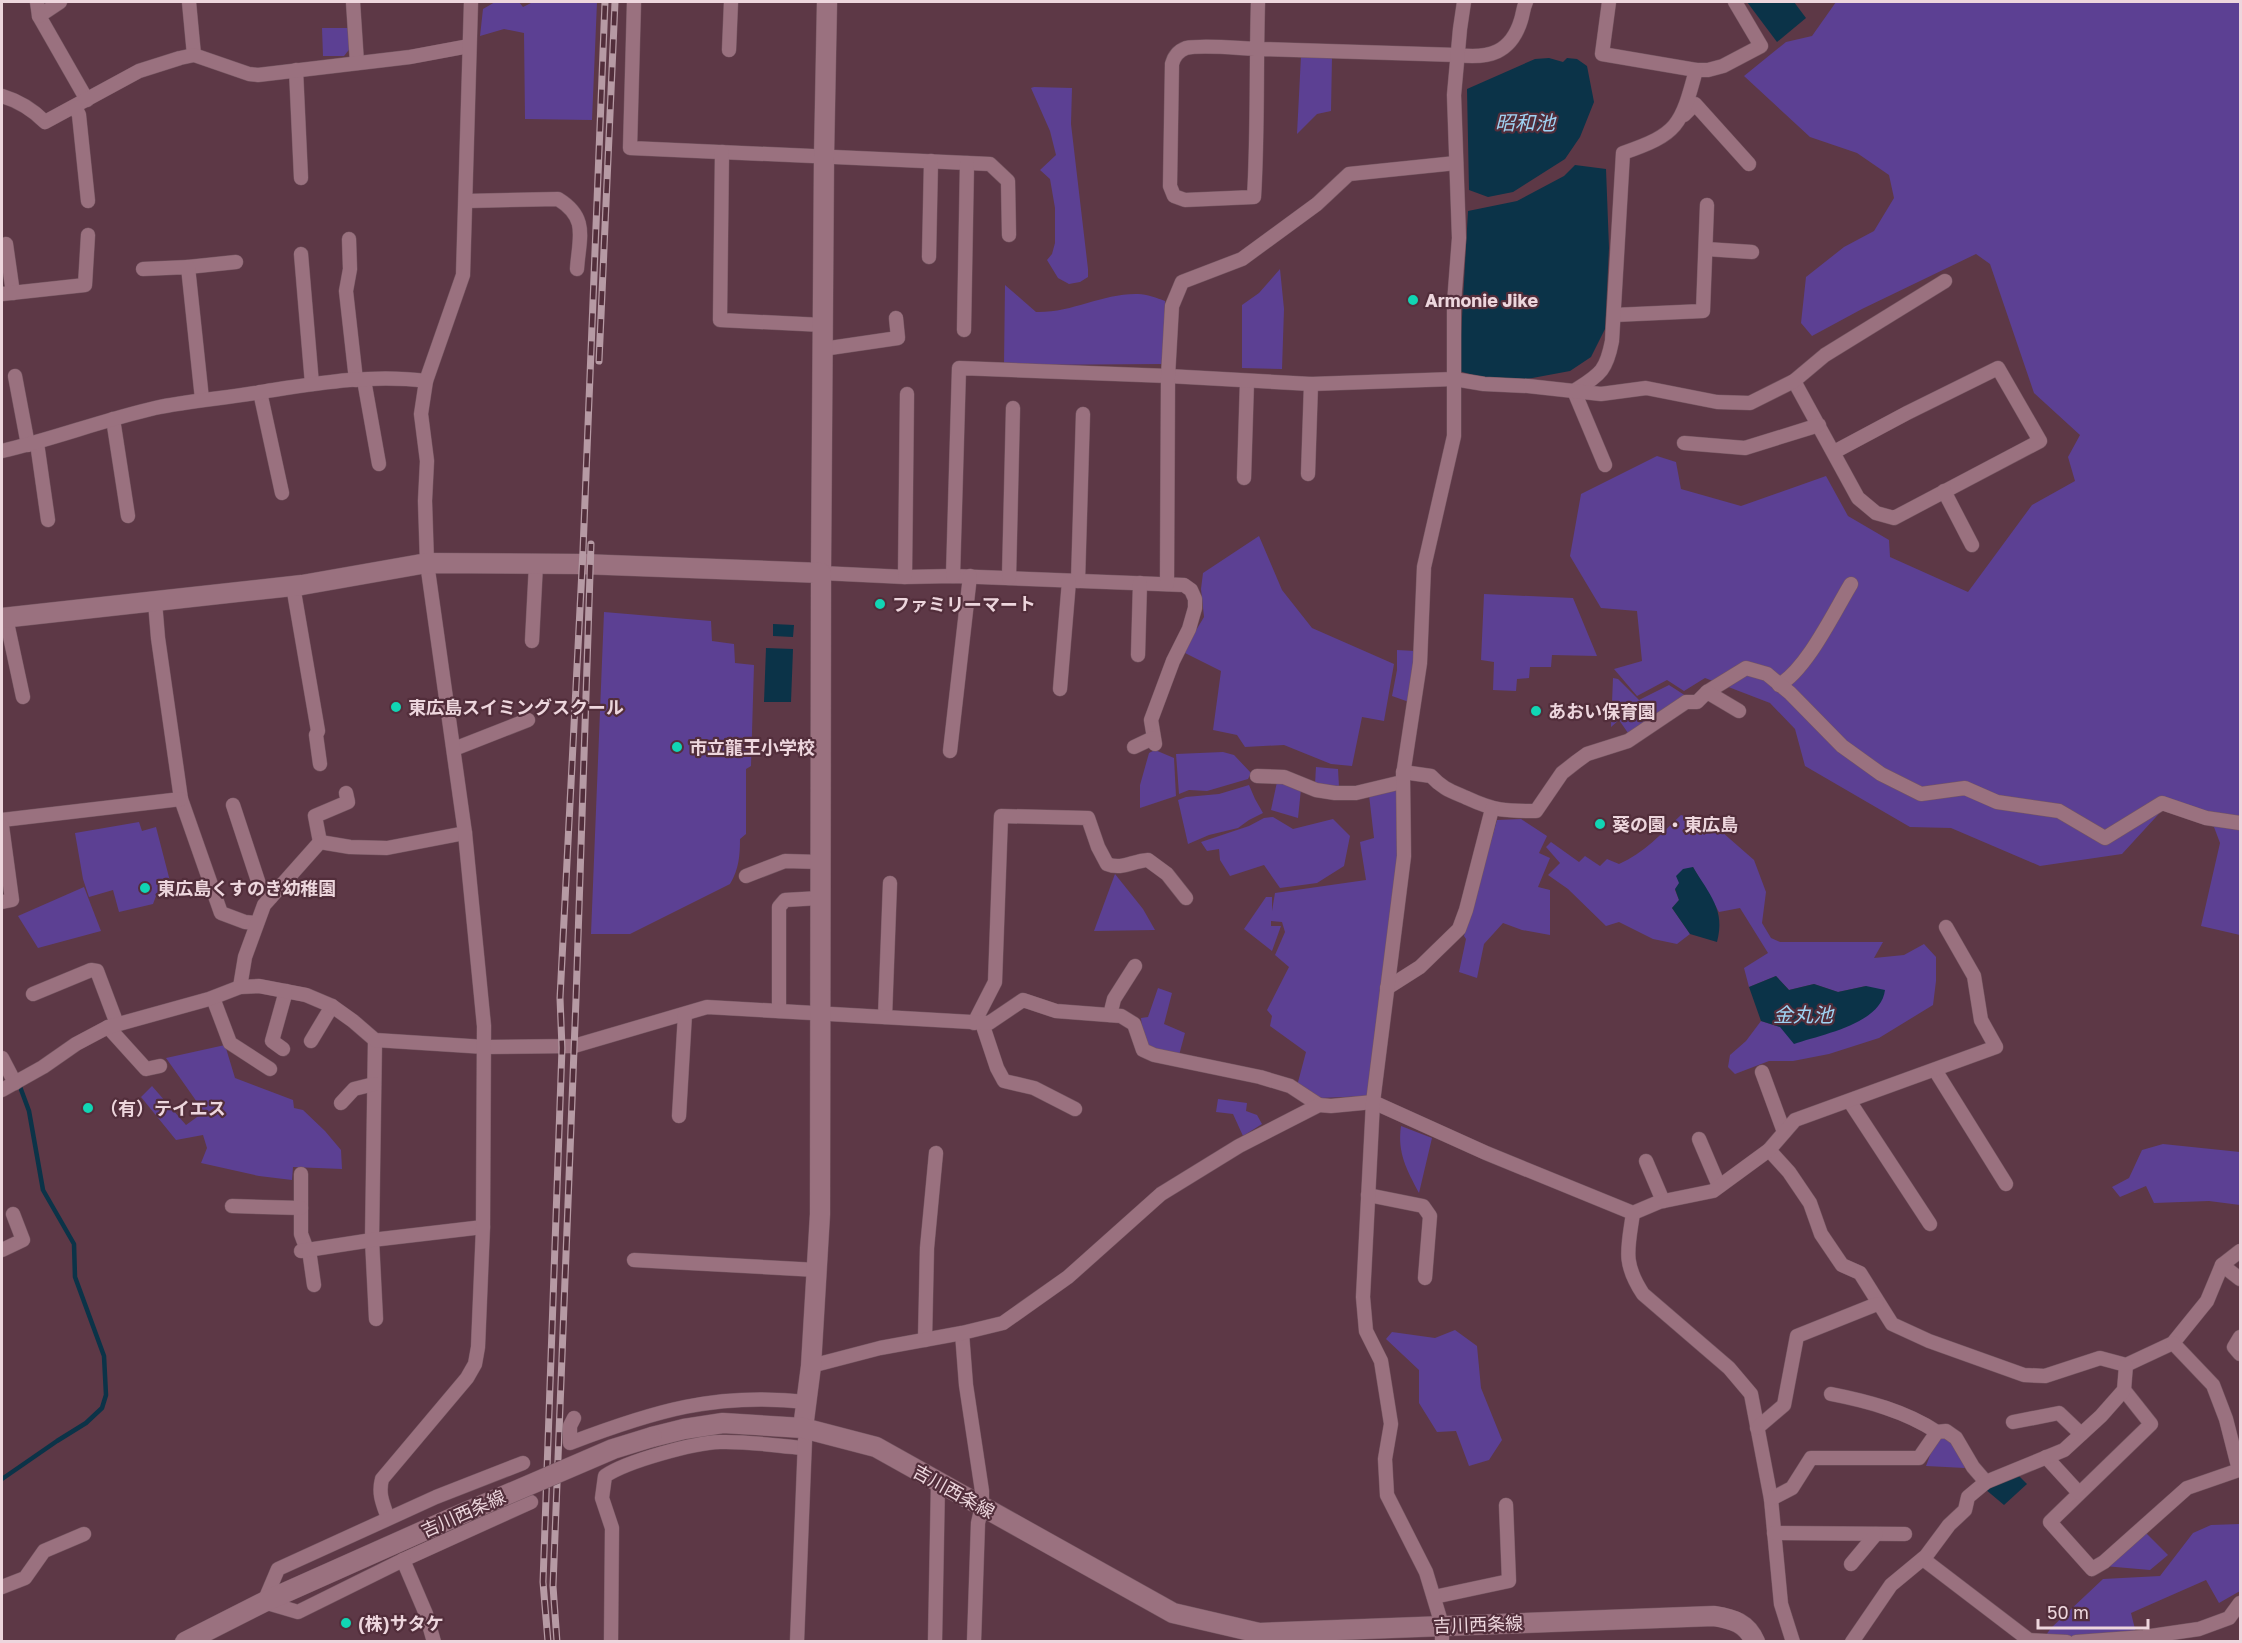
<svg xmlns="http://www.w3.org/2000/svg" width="2242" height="1643" viewBox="0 0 2242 1643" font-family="'Golos Text','Noto Sans JP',sans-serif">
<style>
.green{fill:#5c4093}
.water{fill:#0b3348}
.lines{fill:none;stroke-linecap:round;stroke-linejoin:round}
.stream{stroke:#0b3348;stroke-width:4.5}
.street-casing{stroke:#755661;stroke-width:15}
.secondary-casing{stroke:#755661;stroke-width:21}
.street{stroke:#9a717f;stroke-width:14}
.secondary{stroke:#9a717f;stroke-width:20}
.rail-casing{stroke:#b69aa4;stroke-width:7}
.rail{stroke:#522e3b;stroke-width:4.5;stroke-dasharray:14;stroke-linecap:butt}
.secondary-bridge-casing{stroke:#755661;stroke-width:21;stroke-linecap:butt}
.secondary-bridge{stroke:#9a717f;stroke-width:20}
.poi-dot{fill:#11d5b4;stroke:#522e3b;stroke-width:2}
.labels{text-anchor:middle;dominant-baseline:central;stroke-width:4.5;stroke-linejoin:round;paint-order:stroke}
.poi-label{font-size:18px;font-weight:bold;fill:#edd6dd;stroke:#522e3b;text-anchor:start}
.street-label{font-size:18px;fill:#edd6dd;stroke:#522e3b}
.water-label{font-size:20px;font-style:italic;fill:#9fd3f3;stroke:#522e3b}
</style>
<rect width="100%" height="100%" fill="#5d3846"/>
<g class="green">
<path d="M495 2H519L523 7 533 2H597L592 120 525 119 524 33 504 29 480 36 483 9Z"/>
<path d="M1836 2H2240V935L2201 926 2220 843 2214 827 2166 806 2122 854 2040 866 1951 828 1910 827 1805 766 1795 729 1770 703 1705 678 1684 691 1667 680 1637 696 1614 669 1642 661 1637 611 1601 608 1570 556 1581 494 1657 456 1676 462 1681 489 1741 506 1826 476 1848 516 1889 540 1890 557 1968 592 2032 505 2075 481 2068 457 2080 435 2034 393 1990 264 1976 254 1862 309 1812 336 1801 323 1806 277 1844 247 1874 231 1894 198 1889 175 1857 153 1810 137 1744 76 1786 42 1812 36Z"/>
<path d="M322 28H350L352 46 344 56H323Z"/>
<path d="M1301 56 1332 57 1331 111 1317 114 1297 134Z"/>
<path d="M1034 87 1072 88 1071 124 1088 269V277L1080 282 1069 284 1058 278 1047 260 1052 254 1055 243V208L1050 179 1040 170 1056 155 1050 131 1031 88Z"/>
<path d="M1280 269 1284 309 1282 369 1242 368V305L1259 293Z"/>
<path d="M1005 285 1036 312C1072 313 1103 293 1138 294 1147 294 1157 298 1165 301L1164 364 1004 365Z"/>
<path d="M1259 536 1282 590 1312 628 1394 664 1384 721 1362 717 1352 766 1331 764 1284 745 1245 747 1237 735 1213 730 1221 671 1183 652 1204 617 1201 589 1203 573Z"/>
<path d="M1484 594 1573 598 1597 656 1552 655 1551 667H1530L1529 678 1517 679 1516 691 1493 690 1494 662 1481 660Z"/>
<path d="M604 612 711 621 712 641 734 644 735 663 754 665 751 766 746 769V834L740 839C740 855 739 869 730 884L630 934H591Z"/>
<path d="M1397 650 1415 651 1409 702 1392 696 1397 670Z"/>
<path d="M1613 678 1618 679 1639 700 1669 685 1686 696 1628 733 1619 720 1611 727Z"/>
<path d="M1155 750 1174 758 1176 796 1140 808V785L1149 753Z"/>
<path d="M1223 752 1234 755 1251 773 1248 779 1207 791 1189 790 1179 794 1176 754Z"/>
<path d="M1316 767 1338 769 1339 787 1315 784Z"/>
<path d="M1277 782 1301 789 1298 818 1271 810Z"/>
<path d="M1249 785 1255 799 1263 813 1249 820 1238 828 1209 835 1188 844 1178 800 1186 797 1219 794Z"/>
<path d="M1399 786 1402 855 1368 1096 1319 1098 1297 1086 1306 1052 1270 1026 1272 1016 1267 1010 1289 967 1275 955 1285 932 1282 922 1271 921V926H1281L1272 951 1244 929 1266 897H1272V911L1275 893 1366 880 1360 842 1374 838 1369 795Z"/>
<path d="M1681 815 1714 825 1754 860 1766 892 1762 923 1771 938 1780 942H1883L1874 958 1904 955 1924 944 1936 957V981L1933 1005 1879 1038 1829 1054 1793 1061H1769L1735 1074 1728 1067 1730 1055 1746 1041 1761 1021 1780 1027 1866 986 1838 992 1814 984 1789 990 1776 976 1749 987 1744 968 1768 953 1740 908 1719 912 1693 867 1675 890 1679 900 1672 908 1690 934 1677 944 1653 939 1619 922 1606 926 1568 889 1548 875 1560 863 1546 847 1551 842 1579 862 1585 856 1600 866 1607 859 1619 864C1644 853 1662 833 1681 815Z"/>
<path d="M1273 817 1293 829 1333 819 1350 836 1344 866 1317 883 1280 888 1264 865 1230 876 1220 860 1219 849 1207 851 1201 842 1249 826 1264 818Z"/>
<path d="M1521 819 1547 836 1539 853 1550 858 1538 887 1550 890V935L1522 930 1503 923 1484 944 1477 978 1459 972 1466 939 1464 936 1497 820Z"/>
<path d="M139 822 142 831 156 827 171 885 159 888 153 904 119 912 113 890 89 897 83 879 75 833Z"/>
<path d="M1115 874 1143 909 1155 930 1094 931Z"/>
<path d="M84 887 101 931 38 948 18 916Z"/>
<path d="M1158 988 1172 993 1164 1024 1185 1033 1178 1059 1144 1047 1141 1018 1148 1017Z"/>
<path d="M225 1045 235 1078 293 1100 294 1108 303 1110 325 1131 341 1150 342 1169 293 1167 292 1180 259 1176 201 1163 207 1148 203 1135 176 1140 141 1097 152 1086 186 1125 204 1112 166 1058Z"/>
<path d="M1218 1099 1247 1103 1246 1111 1257 1115 1262 1124 1243 1136 1233 1114 1216 1112Z"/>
<path d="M1401 1126 1432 1138 1419 1193C1407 1170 1397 1153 1401 1126Z"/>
<path d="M2163 1144 2240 1152V1205L2209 1201 2154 1203 2146 1186 2120 1197 2112 1187 2129 1178 2142 1150Z"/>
<path d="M1455 1330 1477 1346 1481 1388 1502 1440 1489 1460 1469 1466 1456 1431 1437 1432 1419 1403V1370L1386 1339 1392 1332 1435 1338Z"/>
<path d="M1946 1437C1955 1446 1962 1456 1965 1468L1926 1466 1936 1439Z"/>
<path d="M2240 1524V1591L2219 1603 2206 1580 2131 1613 2138 1641 2041 1642 2051 1628 2103 1579 2160 1576 2193 1533 2211 1525Z"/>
<path d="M2146 1533 2168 1555 2150 1570 2104 1566Z"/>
</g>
<g class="water">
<path d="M1747 2H1794L1806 18 1777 42Z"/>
<path d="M1549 58 1563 62 1567 58 1577 59 1587 66 1594 102 1580 137 1565 159 1513 192 1488 197 1469 190 1467 89 1535 59Z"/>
<path d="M1575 165 1606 169 1609 248 1605 329 1591 357 1570 371 1527 379 1480 377 1459 371 1468 211 1517 201 1564 176Z"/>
<path d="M773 624 794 625 793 637 773 636Z"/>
<path d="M766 648 793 649 791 702H764Z"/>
<path d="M1693 867C1709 894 1726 910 1717 942L1690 934 1672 908 1679 900 1675 889 1679 883 1676 876 1683 869Z"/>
<path d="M1776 976 1789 990 1814 984 1838 992 1866 986 1885 990C1881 1024 1823 1034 1794 1044L1780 1027 1761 1021 1749 987Z"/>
<path d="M2017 1474 2027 1484 2004 1505 1985 1489Z"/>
</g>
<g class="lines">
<path class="stream" d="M2 1479 57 1441 86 1423 102 1408 106 1395 104 1356 75 1277 74 1244 43 1190 29 1111 19 1084"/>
<defs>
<g id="street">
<path d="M37 2 39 16 87 100"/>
<path d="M189 2 194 55"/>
<path d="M353 2 357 63"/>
<path d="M634 2 630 148 990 164 1008 181 1009 235"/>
<path d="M1258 2C1256 67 1258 132 1254 197L1185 200 1174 196 1170 186 1172 64C1174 56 1178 51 1186 48 1203 44 1245 49 1264 49 1329 51 1393 53 1457 55 1489 59 1511 53 1521 20 1523 14 1523 8 1526 2"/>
<path d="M1609 2 1602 54 1696 70H1708L1723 66 1761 46 1735 2"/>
<path d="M39 16 60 2"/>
<path d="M729 50 731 2"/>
<path d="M296 70 301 178"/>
<path d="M2 96C19 101 32 109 45 122L139 71 180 58 194 55 249 74 258 75 410 57 469 46"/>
<path d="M75 107 79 115 88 201"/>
<path d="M1684 115 1695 104 1749 164"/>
<path d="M722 152 720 320 823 325"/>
<path d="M466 201 558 199C589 218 579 238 577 269"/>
<path d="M349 239 350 269 346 291 356 380"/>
<path d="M6 244 13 293"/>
<path d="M1706 249 1752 252"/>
<path d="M301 254 312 384"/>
<path d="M929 257 931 161"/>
<path d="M188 267 236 262"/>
<path d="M143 269 188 267 202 399"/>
<path d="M2 294 85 285 88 235"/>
<path d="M1614 315 1703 311 1707 205"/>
<path d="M964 330 967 163"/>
<path d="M823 349 898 338 896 318"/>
<path d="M15 376 28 445"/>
<path d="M364 380 379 464"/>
<path d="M1794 381 1858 498 1876 513 1894 518 2040 441 1998 368 1907 413 1834 452"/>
<path d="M260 392 282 493"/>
<path d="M113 419 128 516"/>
<path d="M37 443 48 520"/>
<path d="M1684 443 1745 448 1819 425"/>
<path d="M2 451C53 439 103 420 155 408 192 400 230 398 267 391 319 383 373 374 426 381"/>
<path d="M1605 465 1574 391C1600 374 1606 372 1612 341L1623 153C1678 134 1681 126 1696 70"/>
<path d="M1308 474 1311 384"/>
<path d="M1244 478 1247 381"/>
<path d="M1944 491 1972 545"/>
<path d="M821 573 905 577 953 576 1184 585 1191 590 1195 599V608L1189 629 1173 661 1151 720 1155 744"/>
<path d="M953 576 959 368 1168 376 1311 384 1454 379 1484 384 1528 386 1601 394 1646 388 1717 402 1750 403 1794 381 1825 355 1945 281"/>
<path d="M905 577 907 394"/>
<path d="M1009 578 1013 408"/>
<path d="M1078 581 1083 414"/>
<path d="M1167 584 1168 376 1172 306 1182 282 1242 259 1317 204 1349 174 1456 163"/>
<path d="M293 586 318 731 316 735 320 764"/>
<path d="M155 602 158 638 181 799 221 913 245 922 257 923"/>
<path d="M6 618 23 697"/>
<path d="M532 641 536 564"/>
<path d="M1138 655 1140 583"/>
<path d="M1779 685C1807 669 1834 612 1851 584"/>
<path d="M1060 689 1069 581"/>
<path d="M1707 692 1746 668 1767 674 1790 693 1842 746 1881 774 1921 794 1965 788 1997 802 2059 811 2105 838 2162 803 2206 818 2240 823"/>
<path d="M1134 747 1153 738"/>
<path d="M454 749 528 720"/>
<path d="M950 751 970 576"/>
<path d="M1403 772 1431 776C1443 789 1451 791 1467 798 1495 811 1505 811 1536 811L1562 773 1576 762 1587 754 1628 741 1686 702H1697L1707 692 1739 711"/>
<path d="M1257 776 1284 777 1316 790 1335 793H1356L1402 782"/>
<path d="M233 805 259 884 271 897"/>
<path d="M2 820 181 799"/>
<path d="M2 826 12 900 2 902"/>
<path d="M320 842 315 816 348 802 346 793"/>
<path d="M746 876 785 861 820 862"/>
<path d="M240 987 245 957 264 905 320 842 350 847 387 848 465 833"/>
<path d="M1387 988 1420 967 1459 929 1466 910 1492 809"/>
<path d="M33 994 91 970 97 971 117 1024"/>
<path d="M213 998 230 1043 270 1069"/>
<path d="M779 1011V907L785 900 820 898"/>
<path d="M1110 1015 1114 999 1135 966"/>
<path d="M885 1017 890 883"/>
<path d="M974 1023 995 982 1001 816 1088 818 1098 847 1107 864C1122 870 1132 861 1148 860L1167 874 1186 898"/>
<path d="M982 1023 997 1068 1004 1081 1034 1088 1075 1109"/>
<path d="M108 1027 146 1069 160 1066"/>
<path d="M375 1040 372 1240 376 1319"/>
<path d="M311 1041 332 1006"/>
<path d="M283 1049 272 1041 286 991"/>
<path d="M2 1058 15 1083"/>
<path d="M1935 1070 2006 1184"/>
<path d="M1762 1072 1784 1132"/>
<path d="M2 1090 43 1067 76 1044 108 1027 209 999 240 987 259 986 306 995 332 1006 353 1021 375 1040 485 1047 574 1046 707 1007 989 1023 1023 1000 1056 1011 1121 1016 1134 1024 1143 1050 1154 1055 1260 1077 1290 1086 1319 1105"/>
<path d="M1850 1102 1930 1224"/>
<path d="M341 1103 354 1089 374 1084"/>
<path d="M679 1116 685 1014"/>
<path d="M1699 1139 1719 1186"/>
<path d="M1769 1150 1789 1172 1810 1203 1821 1234 1842 1265 1860 1273 1892 1324 1929 1341 2024 1375 2045 1376 2100 1358 2126 1365 2173 1343 2207 1301 2222 1265 2240 1251"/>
<path d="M1646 1161 1663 1201"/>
<path d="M301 1174V1234L307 1250"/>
<path d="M1368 1195 1423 1206 1430 1216 1425 1278"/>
<path d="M232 1206 301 1208"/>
<path d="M1633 1213C1628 1249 1622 1262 1643 1294L1729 1368 1751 1394 1771 1499 1781 1604 1793 1642"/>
<path d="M2 1250 23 1240 13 1214"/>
<path d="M309 1250 314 1285"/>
<path d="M301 1251 372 1240 483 1227"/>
<path d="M634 1260 817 1270"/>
<path d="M2222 1265 2240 1279"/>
<path d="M962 1333 966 1385 982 1491V1506L978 1523 974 1642"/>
<path d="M2240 1337 2234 1347 2240 1354"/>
<path d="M925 1340 927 1248 936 1153"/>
<path d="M811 1366 880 1348 962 1333 1003 1323 1068 1277 1161 1194 1239 1146 1319 1105 1331 1106 1373 1102 1486 1153 1633 1213 1659 1202 1713 1191 1769 1150 1795 1120 1996 1047 1981 1020 1974 976 1946 927"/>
<path d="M2124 1390 2151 1424 2050 1522 2092 1569 2104 1562 2187 1488 2239 1470 2226 1419 2213 1385 2173 1343"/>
<path d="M1831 1394C1867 1401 1905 1411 1937 1432"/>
<path d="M574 1418 570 1426V1443C654 1411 716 1392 807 1402"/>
<path d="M2013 1422 2059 1413 2081 1434"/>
<path d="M1757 1428 1784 1405 1797 1336 1877 1304"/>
<path d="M2046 1457 2079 1493"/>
<path d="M1771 1499 1792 1488 1811 1458H1919L1937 1432 1946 1431 1956 1438 1973 1467 1986 1482"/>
<path d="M388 1518C383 1504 378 1494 382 1479L467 1378 475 1364 478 1347 483 1227 484 1026 465 833 427 563 425 501 427 461 421 414 426 381 463 275 471 2"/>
<path d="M1774 1533 1905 1534"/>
<path d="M1923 1559 2029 1640 2067 1642"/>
<path d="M403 1560 531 1502"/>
<path d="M1851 1564 1876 1534"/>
<path d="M2 1587 25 1578 44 1551 84 1534"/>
<path d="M1434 1597 1509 1581 1506 1505"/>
<path d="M434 1642 426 1614 403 1560 298 1612 264 1602 278 1569 436 1497 523 1463"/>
<path d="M611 1642 612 1528 602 1498 605 1476C627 1461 693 1443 720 1442 748 1441 777 1446 804 1448"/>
<path d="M797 1642 805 1440"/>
<path d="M935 1642 938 1482"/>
<path d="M1442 1642V1625L1426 1572 1387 1495 1385 1459 1391 1424 1381 1361 1366 1331 1363 1297 1373 1102 1404 856 1403 775 1420 663 1424 567 1454 436V303L1459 238 1454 95 1460 29 1464 2"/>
<path d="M1852 1642 1891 1585 1926 1556 1949 1525 1965 1510 1968 1497 1986 1482 2064 1450 2101 1416 2124 1390 2126 1365"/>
<path d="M2076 1642 2144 1637 2199 1629 2229 1618 2240 1603"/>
</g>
<g id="secondary">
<path d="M821 573 824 157 827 2"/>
<path d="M2 618 302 585 427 563 581 564 821 573 820 1214 811 1366 803 1428"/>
<path d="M652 1437 684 1429 723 1423 803 1428 876 1447 1173 1613 1259 1633 1714 1616C1733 1619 1747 1623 1755 1642"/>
<path d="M185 1642 264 1602 450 1519"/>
</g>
</defs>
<use href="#street" class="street-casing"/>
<use href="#secondary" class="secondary-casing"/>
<use href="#street" class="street"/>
<use href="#secondary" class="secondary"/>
<defs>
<g id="rail">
<path d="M599 361 615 2"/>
<path d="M548 1642 543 1582 562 1048 560 998 583 550 605 2"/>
<path d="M557 1642 553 1586 576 999 591 544"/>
</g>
</defs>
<use href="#rail" class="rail-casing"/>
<use href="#rail" class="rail"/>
<defs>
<path id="secondary-bridge" d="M450 1519 613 1449 652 1437"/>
</defs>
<use href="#secondary-bridge" class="secondary-bridge-casing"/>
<use href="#secondary-bridge" class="secondary-bridge"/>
</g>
<g class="poi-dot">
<circle cx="1413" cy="300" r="6"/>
<circle cx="880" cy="604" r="6"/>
<circle cx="396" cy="707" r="6"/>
<circle cx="1536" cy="711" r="6"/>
<circle cx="677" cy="747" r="6"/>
<circle cx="1600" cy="824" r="6"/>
<circle cx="145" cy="888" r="6"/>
<circle cx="88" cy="1108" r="6"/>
<circle cx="346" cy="1623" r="6"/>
</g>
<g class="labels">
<g class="poi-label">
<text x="1425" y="300">Armonie Jike</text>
<text x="892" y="604">ファミリーマート</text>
<text x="408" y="707">東広島スイミングスクール</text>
<text x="1548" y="711">あおい保育園</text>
<text x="689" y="747">市立龍王小学校</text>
<text x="1612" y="824">葵の園・東広島</text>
<text x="157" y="888">東広島くすのき幼稚園</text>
<text x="100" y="1108">（有）テイエス</text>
<text x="358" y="1623">(株)サタケ</text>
</g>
<g class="street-label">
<text transform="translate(954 1491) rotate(29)">吉川西条線</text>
<text transform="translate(463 1513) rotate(-24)">吉川西条線</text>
<text transform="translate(1478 1624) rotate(-2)">吉川西条線</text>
</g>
<g class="water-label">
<text x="1525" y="122">昭和池</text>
<text x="1803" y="1014">金丸池</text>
</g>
</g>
<rect width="2242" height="1643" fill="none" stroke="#edd6dd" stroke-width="6"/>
<path d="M2038 1619v9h110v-9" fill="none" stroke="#edd6dd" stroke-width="3"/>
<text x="2047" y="1619" font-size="18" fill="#edd6dd" stroke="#522e3b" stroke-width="4.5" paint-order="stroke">50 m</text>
</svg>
